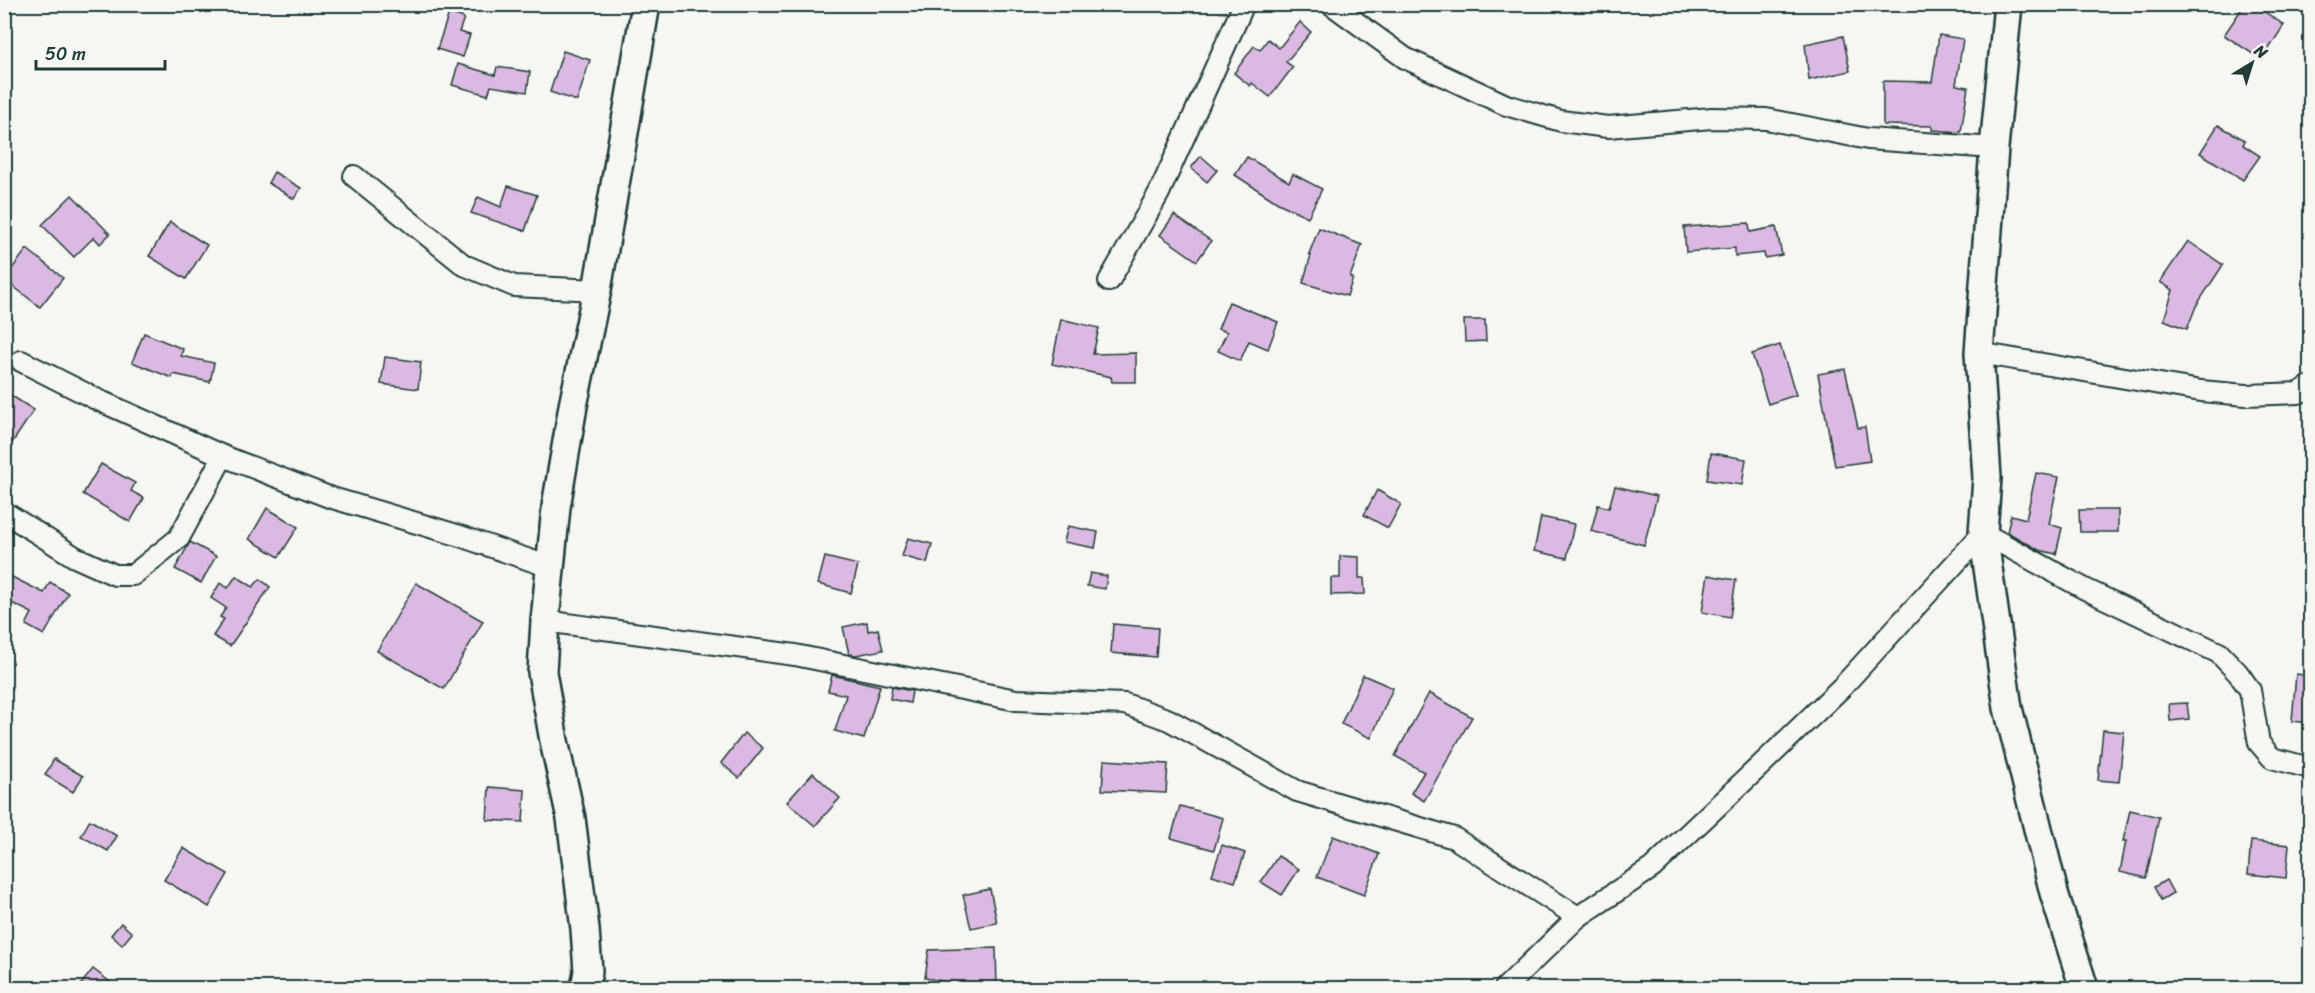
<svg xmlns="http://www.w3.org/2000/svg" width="2315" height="993" viewBox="0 0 2315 993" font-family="Sriracha,sans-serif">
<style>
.building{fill:#dcb9e3;stroke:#1f3d34;stroke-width:1.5}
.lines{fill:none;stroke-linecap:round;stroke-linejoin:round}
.street-casing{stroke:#1f3d34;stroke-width:24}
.secondary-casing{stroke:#1f3d34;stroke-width:32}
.street{stroke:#f6f6f2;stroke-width:20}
.secondary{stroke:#f6f6f2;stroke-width:27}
</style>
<rect width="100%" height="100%" fill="#f6f6f2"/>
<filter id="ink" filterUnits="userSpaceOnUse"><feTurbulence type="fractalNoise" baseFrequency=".0167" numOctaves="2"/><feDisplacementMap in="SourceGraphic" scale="12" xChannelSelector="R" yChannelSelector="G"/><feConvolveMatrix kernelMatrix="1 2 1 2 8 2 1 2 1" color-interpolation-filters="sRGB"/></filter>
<g filter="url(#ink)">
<g class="building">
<path d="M2245 4H2253L2284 25 2262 60 2224 35Z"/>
<path d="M449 13 464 18 459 32 470 35 463 57 437 49Z"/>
<path d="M1300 22 1311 32 1286 62 1293 67 1270 97 1252 83 1250 86 1234 73 1254 46 1260 50 1268 39 1279 48Z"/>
<path d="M1939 35 1963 39 1956 85 1968 87 1961 132 1932 130V126L1883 125V81L1932 82Z"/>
<path d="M1843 36 1850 71 1809 80 1805 44Z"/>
<path d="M563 51 590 60 577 101 550 92Z"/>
<path d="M458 64 495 75 497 67 530 72 527 92 491 86 488 95 452 85Z"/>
<path d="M2218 125 2245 140 2243 145 2260 156 2243 180 2200 153Z"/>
<path d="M1201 156 1217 170 1207 182 1191 168Z"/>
<path d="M1247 157 1289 182 1293 174 1322 189 1308 217 1278 203 1235 175Z"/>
<path d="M274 172 301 188 294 199 268 183Z"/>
<path d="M508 186 537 195 525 231 471 213 478 197 501 207Z"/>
<path d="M72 195 110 234 100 244 94 237 74 257 42 225Z"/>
<path d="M1174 215 1211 241 1197 261 1160 235Z"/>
<path d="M170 222 207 245 186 279 149 256Z"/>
<path d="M1749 223 1750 232 1776 227 1782 255 1765 258 1764 253 1735 256V248L1686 252 1684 227Z"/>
<path d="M1319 228 1362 245 1350 277 1353 278 1347 296 1303 283 1311 255 1309 254Z"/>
<path d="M2188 241 2223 265 2196 306 2187 329 2164 320 2173 290 2160 282Z"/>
<path d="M27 249 63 278 40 307 4 279Z"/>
<path d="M1229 302 1278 322 1268 349 1249 341 1240 361 1218 351 1227 332 1218 329Z"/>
<path d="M1061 319 1099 328 1093 354 1136 353V382H1112L1111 377 1052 364Z"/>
<path d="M1464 320H1485L1486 341 1465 342Z"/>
<path d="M144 333 183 349 181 356 214 363 210 382 173 374 172 378 132 362Z"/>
<path d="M1780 345 1796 395 1768 404 1752 354Z"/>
<path d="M385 357 421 362 418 389 381 384Z"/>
<path d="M1845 369 1858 428 1865 427 1870 461 1835 466 1818 374Z"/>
<path d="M4 391 34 410 4 455Z"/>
<path d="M1711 453 1746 459 1742 485 1707 480Z"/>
<path d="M101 464 135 483 131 491 144 498 130 522 83 494Z"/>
<path d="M2036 473 2059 477 2049 524 2062 528 2056 554 2039 550 2007 532 2011 515 2026 519Z"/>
<path d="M1615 486 1657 496 1644 545 1591 531 1598 505 1609 508Z"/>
<path d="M1377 490 1401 504 1388 528 1364 515Z"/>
<path d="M267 508 298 527 279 557 249 539Z"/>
<path d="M2079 510H2118V532H2080Z"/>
<path d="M1541 517 1574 524 1567 558 1534 551Z"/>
<path d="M1068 526 1098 532 1095 548 1064 542Z"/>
<path d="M908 538 932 544 927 563 902 556Z"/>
<path d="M190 542 216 556 201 583 175 569Z"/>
<path d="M1340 556 1359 557V578H1364L1365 594 1331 595V578H1340Z"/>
<path d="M825 557 858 565 851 593 818 584Z"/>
<path d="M4 573 44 593 50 582 68 593 44 635 26 625 32 613 4 599Z"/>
<path d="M1090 573 1107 576 1105 589 1087 586Z"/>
<path d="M1708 575 1736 580 1730 617 1702 612Z"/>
<path d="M236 576 253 587 260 579 270 587 230 646 213 636 224 619 220 617 226 608 211 598 220 583 228 588Z"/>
<path d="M416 583 483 621 444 689 377 651Z"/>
<path d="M867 622 868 631 878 629 883 650 856 655 849 654 843 627Z"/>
<path d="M1113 624 1158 628 1156 657 1111 653Z"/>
<path d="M2296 674 2310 676V723L2292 721Z"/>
<path d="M832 675 880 686 864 739 835 731 846 695 828 691Z"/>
<path d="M1363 675 1393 688 1371 738 1341 724Z"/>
<path d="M892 687 912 691 910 703 890 699Z"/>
<path d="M1429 693 1472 717 1424 801 1411 793 1424 772 1395 756Z"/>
<path d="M2187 703 2189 719 2170 721 2169 704Z"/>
<path d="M2103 730 2124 732 2119 782 2098 780Z"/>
<path d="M744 733 763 748 739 778 721 763Z"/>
<path d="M54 759 83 776 73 792 45 775Z"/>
<path d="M1104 760 1168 764 1166 793 1102 790Z"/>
<path d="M813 773 840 798 815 826 787 802Z"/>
<path d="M489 787 525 790 523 822 487 820Z"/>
<path d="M1180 806 1223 818 1214 850 1171 838Z"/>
<path d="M2130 810 2159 817 2146 878 2120 872 2126 841H2123Z"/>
<path d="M90 820 117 836 108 851 81 836Z"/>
<path d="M1333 836 1379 854 1364 895 1317 877Z"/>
<path d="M2251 841 2289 845 2286 878 2248 874Z"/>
<path d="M1222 845 1245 853 1235 882 1212 875Z"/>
<path d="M183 848 228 874 209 907 164 880Z"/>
<path d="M1278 856 1299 869 1282 895 1261 882Z"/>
<path d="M2166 880 2173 893 2161 900 2154 887Z"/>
<path d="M990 889 997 923 971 928 963 895Z"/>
<path d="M121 923 132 933 122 945 111 935Z"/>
<path d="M996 948 997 988H965V985L925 978 929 950Z"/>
<path d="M93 969 118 988H78Z"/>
</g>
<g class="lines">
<defs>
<g id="street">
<path d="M1331 4 1405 58 1506 105 1561 121 1608 127 1712 118 1766 119 1868 139 1994 148"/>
<path d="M354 176 464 265 514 286 597 290"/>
<path d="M1109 281 1159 193 1244 4"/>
<path d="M1979 353 2201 391 2246 395 2299 393 2310 386"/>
<path d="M21 361 96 399 223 456 329 497 457 535 550 567"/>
<path d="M4 512 75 557 115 575H133L179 538 223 456"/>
<path d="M545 621 795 655 1016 700 1125 704 1169 720 1297 791 1454 838 1578 917"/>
<path d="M1505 988 1578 917 1652 868 1762 764 1842 687 1983 533 2085 589 2219 653 2238 673 2250 690 2259 743 2272 758 2310 768"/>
</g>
<g id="secondary">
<path d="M2008 4 1994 148 1979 353 1987 478 1983 533 2008 708 2054 893 2084 988"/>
<path d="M585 988 588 971 585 929 571 818 554 741 542 672 545 621 556 507 573 406 597 290 646 4"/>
</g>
</defs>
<use href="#street" class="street-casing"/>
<use href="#secondary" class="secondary-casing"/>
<use href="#street" class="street"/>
<use href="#secondary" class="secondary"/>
</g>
</g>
<rect width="2315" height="993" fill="none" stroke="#f6f6f2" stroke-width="24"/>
<rect x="12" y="12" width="2291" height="969" fill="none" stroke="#1f3d34" stroke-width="2" filter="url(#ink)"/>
<g transform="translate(2252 63) rotate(38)" stroke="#f6f6f2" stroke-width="4.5" paint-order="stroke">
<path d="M0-4.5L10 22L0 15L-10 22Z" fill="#1f3d34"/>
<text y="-9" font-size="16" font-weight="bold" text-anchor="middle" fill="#1f3d34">N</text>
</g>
<path d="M36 60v9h129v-9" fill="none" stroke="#1f3d34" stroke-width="3"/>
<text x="45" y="60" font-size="18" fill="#1f3d34" stroke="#f6f6f2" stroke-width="4.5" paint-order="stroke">50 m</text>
</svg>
